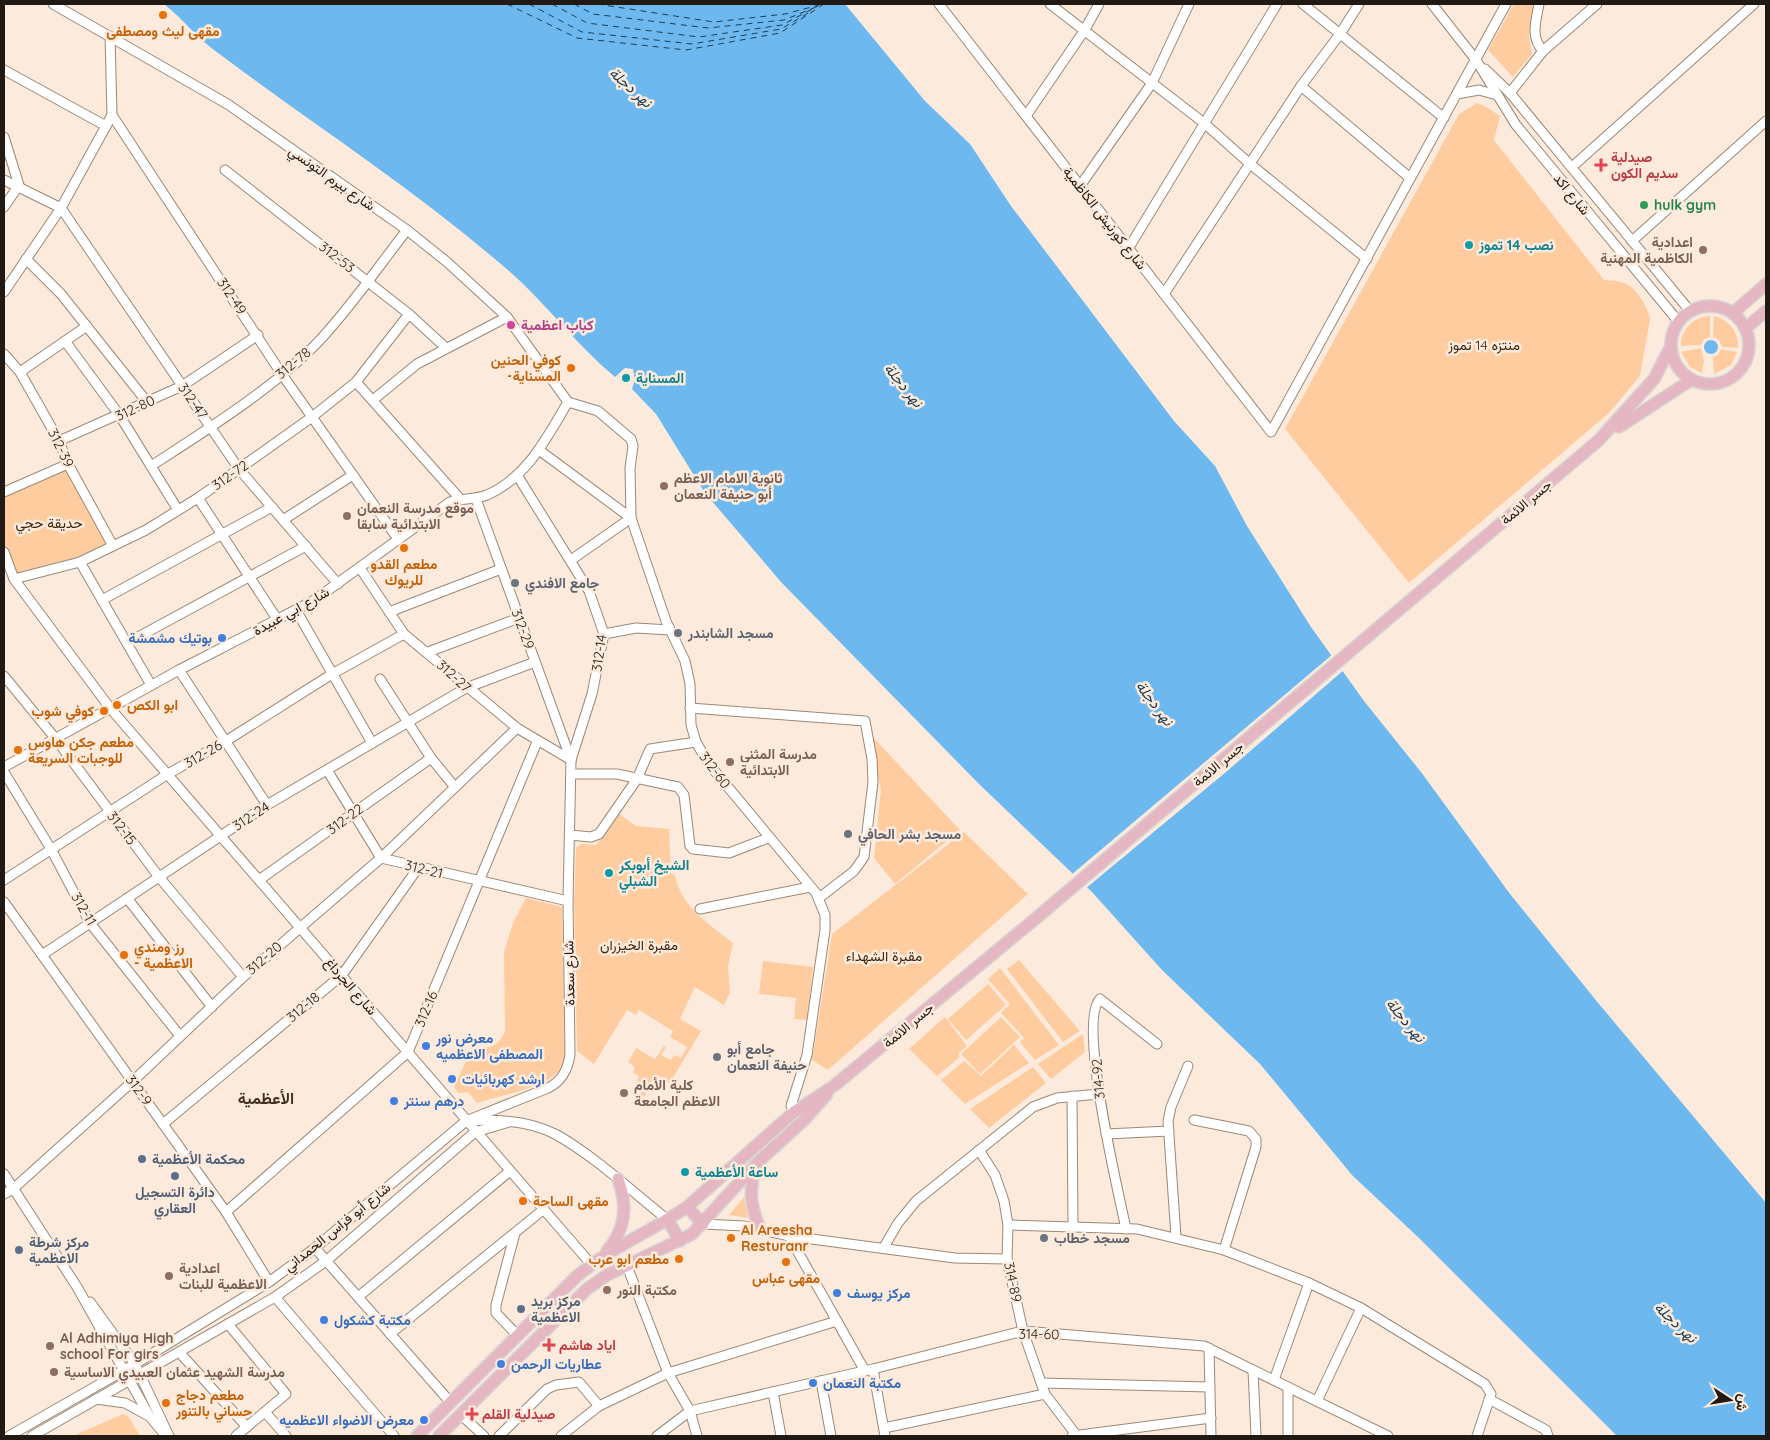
<svg xmlns="http://www.w3.org/2000/svg" width="1770" height="1440" viewBox="0 0 1770 1440" font-family="Quicksand,Vazirmatn,sans-serif">
<style>
.green{fill:#ffcca0}
.water{fill:#6db9ef}
.pier{fill:#fcebdd}
.lines{fill:none;stroke-linecap:round;stroke-linejoin:round}
.ferry{stroke:#1c3d53;stroke-width:1;stroke-dasharray:6 5;stroke-linecap:butt}
.minor-casing{stroke:#9b8877;stroke-width:11}
.major-casing{stroke:#d7d6d5;stroke-width:14}
.minor{stroke:#fff;stroke-width:9}
.major{stroke:#e4b7c2;stroke-width:11}
.food-dot{fill:#e8710a;stroke:#fcebdd;stroke-width:2}
.health-dot{fill:#e0444e;stroke:#fcebdd;stroke-width:2}
.leisure-dot{fill:#2e9e5b;stroke:#fcebdd;stroke-width:2}
.culture-dot{fill:#0f9aa8;stroke:#fcebdd;stroke-width:2}
.education-dot{fill:#8d6e63;stroke:#fcebdd;stroke-width:2}
.hotel-dot{fill:#d1479c;stroke:#fcebdd;stroke-width:2}
.worship-dot{fill:#6b7280;stroke:#fcebdd;stroke-width:2}
.shop-dot{fill:#3f7fe0;stroke:#fcebdd;stroke-width:2}
.service-dot{fill:#5c6f8a;stroke:#fcebdd;stroke-width:2}
.labels{text-anchor:middle;dominant-baseline:central;stroke-width:5;stroke-linejoin:round;paint-order:stroke}
.food-label{font-size:14px;font-weight:bold;fill:#c56008;stroke:#fcebdd;text-anchor:start}
.health-label{font-size:14px;font-weight:bold;fill:#be3a42;stroke:#fcebdd;text-anchor:start}
.street-label{font-size:14px;fill:#211913;stroke:#fcebdd}
.leisure-label{font-size:14px;font-weight:bold;fill:#27864d;stroke:#fcebdd;text-anchor:start}
.education-label{font-size:14px;font-weight:bold;fill:#785e54;stroke:#fcebdd;text-anchor:start}
.culture-label{font-size:14px;font-weight:bold;fill:#0d838f;stroke:#fcebdd;text-anchor:start}
.hotel-label{font-size:14px;font-weight:bold;fill:#b23c85;stroke:#fcebdd;text-anchor:start}
.park-label{font-size:14px;fill:#3f250a;stroke:#fcebdd}
.worship-label{font-size:14px;font-weight:bold;fill:#5b616d;stroke:#fcebdd;text-anchor:start}
.shop-label{font-size:14px;font-weight:bold;fill:#366cbe;stroke:#fcebdd;text-anchor:start}
.service-label{font-size:14px;font-weight:bold;fill:#4e5e75;stroke:#fcebdd;text-anchor:start}
.water-label{font-size:15px;font-style:italic;fill:#1c3d53;stroke:#fcebdd}
.quarter-label{font-size:16px;font-weight:bold;fill:#403022;stroke:#fcebdd}
</style>
<rect width="100%" height="100%" fill="#fcebdd"/>
<g class="green">
<path d="M1514 4H1534L1529 36 1532 54 1513 77 1488 50Z"/>
<path d="M1477 103 1488 108 1500 116 1494 140 1604 280C1610 281 1619 280 1624 283 1637 287 1648 308 1650 319L1640 376 1609 413 1409 583 1285 429 1459 114Z"/>
<path d="M1710 316V337L1704 339 1701 345 1681 346C1681 329 1693 317 1710 316Z"/>
<path d="M1714 316C1729 320 1739 332 1738 348L1722 347 1719 340 1713 337Z"/>
<path d="M1701 348 1704 361 1702 373 1690 367 1681 352Z"/>
<path d="M1721 349 1737 352 1731 365 1714 374 1713 357 1718 355Z"/>
<path d="M63 466 75 474 113 546 80 562 14 579 4 552V492Z"/>
<path d="M869 733 960 830 895 884 874 858 881 790Z"/>
<path d="M619 814 636 826 669 829 671 873 675 875C681 907 709 924 733 943L728 966 730 992 724 1005 695 987 680 1019 701 1031 670 1083 657 1075 644 1097 636 1092 641 1083 637 1081 639 1076 633 1072 635 1067 628 1062 636 1048 655 1059 664 1046 666 1047 661 1055 671 1060 674 1055 681 1058 687 1047 670 1037 673 1031 639 1010 636 1015 627 1010 594 1064 577 1051 574 902 576 848 581 844 596 845Z"/>
<path d="M964 832 1028 894 828 1070 812 1060 832 934Z"/>
<path d="M526 898 562 907 565 1054C564 1060 563 1067 558 1072 544 1088 498 1096 477 1103L468 1092 458 1093 454 1087 472 1048C490 1047 495 1050 505 1032L504 952 513 923Z"/>
<path d="M1019 960 1080 1031 1063 1042 1007 969Z"/>
<path d="M763 961 813 967 807 1020 794 1019 796 998 759 994Z"/>
<path d="M1000 968 1059 1045 1035 1060 1020 1042 1024 1038 1001 1013 1010 1004 988 979Z"/>
<path d="M988 984 1006 1005 966 1040 948 1019Z"/>
<path d="M945 1017 967 1046 958 1054 960 1057 937 1076 909 1049Z"/>
<path d="M1001 1017 1020 1037 980 1074 961 1054Z"/>
<path d="M1083 1034 1085 1052 1051 1079 1038 1064Z"/>
<path d="M1014 1045 1029 1063 965 1104 941 1080 964 1061 981 1076Z"/>
<path d="M1033 1067 1046 1083 989 1128 970 1109Z"/>
<path d="M744 1197 748 1218 729 1215Z"/>
<path d="M123 1414 128 1416 140 1436H73Z"/>
</g>
<g class="water">
<path d="M164 4H845L925 101 970 144 1011 206 1174 421 1215 466 1247 526 1311 627 1364 701 1421 772 1510 894 1599 1004 1766 1203V1436H1617L1420 1239 1352 1175 1260 1064 1162 970 1092 892 980 785 781 582 705 493 656 414 632 389 635 380 633 369 625 368 615 377C574 343 543 299 502 265 411 187 310 122 214 50 196 37 182 18 164 4Z"/>
<circle cx="1711" cy="347" r="7"/>
</g>
<path class="pier" d="M1333 654 1345 669 1226 772 1085 889 1071 875Z"/>
<g class="lines">
<g class="ferry">
<path d="M507 4 577 38 686 50 780 33 824 4"/>
<path d="M529 4 582 32 692 44 781 29 810 12"/>
<path d="M552 4 587 23 699 37 782 25 818 6"/>
<path d="M574 4 593 14 708 28 784 20 816 7"/>
<path d="M597 4 714 22 785 14 823 4"/>
</g>
<defs>
<g id="minor">
<path d="M53 4 229 105 407 230 447 262 507 317 568 402"/>
<path d="M939 4 1271 432 1506 4"/>
<path d="M1050 4 1204 123 1249 163 1367 259"/>
<path d="M1303 4 1444 118"/>
<path d="M1432 4 1476 60 1516 125 1678 321"/>
<path d="M1539 4C1536 21 1530 37 1543 51"/>
<path d="M110 36 112 115 281 373 398 539"/>
<path d="M1485 69 1510 93 1690 311"/>
<path d="M4 70 106 126"/>
<path d="M1301 86 1410 178"/>
<path d="M1510 93 1543 51 1597 4"/>
<path d="M1457 94 1479 90 1497 95"/>
<path d="M1026 116 1084 31 1099 4"/>
<path d="M4 137 19 185 4 207"/>
<path d="M1572 167 1754 4"/>
<path d="M225 170 409 314 446 348"/>
<path d="M4 180 61 208 239 469 338 584"/>
<path d="M1080 186 1152 83 1189 4"/>
<path d="M1632 241 1766 121"/>
<path d="M1128 249 1277 4"/>
<path d="M26 259 61 294 147 402"/>
<path d="M4 292 61 208 112 115"/>
<path d="M1164 294 1301 86 1340 34 1359 4"/>
<path d="M65 341 120 416 178 510"/>
<path d="M4 354 20 372 59 441 68 464 113 546"/>
<path d="M20 372 87 326"/>
<path d="M356 382 461 500"/>
<path d="M373 400 417 364 507 317"/>
<path d="M568 402 598 411 631 439 633 446 630 468 631 518 571 560"/>
<path d="M59 441 182 386 258 335"/>
<path d="M539 450 631 518 666 621 685 661 690 684 691 725 696 742 708 763 816 893 825 915V930L807 1055 791 1106 794 1112"/>
<path d="M151 466C205 431 274 388 319 341 351 307 378 267 407 230"/>
<path d="M517 475 589 591 604 634 592 694 571 760"/>
<path d="M4 492 68 464"/>
<path d="M198 498 277 619"/>
<path d="M283 520 353 475"/>
<path d="M4 552 14 579 110 708 591 1264"/>
<path d="M80 562 151 685"/>
<path d="M360 568 404 634 517 728 571 760"/>
<path d="M14 579 80 562 146 530 198 498 312 417 356 382 409 314"/>
<path d="M102 600 272 507"/>
<path d="M296 610 372 743"/>
<path d="M389 612 501 569"/>
<path d="M604 634 636 628 670 630"/>
<path d="M127 643 306 546"/>
<path d="M428 652 519 618"/>
<path d="M179 670 267 805"/>
<path d="M4 676 55 738 159 877 243 977"/>
<path d="M380 679 431 758 454 786"/>
<path d="M690 708 865 721 872 759 873 782 864 857 854 871 819 898"/>
<path d="M4 767 179 670 313 601 450 502C462 498 474 500 487 495 527 478 547 437 568 402"/>
<path d="M327 770 381 858 568 901"/>
<path d="M4 772 51 849 90 923 180 1036"/>
<path d="M572 774H617L678 787 684 795 690 846 693 849 729 853 768 838"/>
<path d="M570 835 591 837 599 834 637 779 650 749 696 742"/>
<path d="M4 880 168 774 226 741 332 674 404 634"/>
<path d="M259 880 431 758"/>
<path d="M127 898 212 1007"/>
<path d="M4 902 226 1212 269 1282"/>
<path d="M700 909 810 887"/>
<path d="M42 955 267 805 466 688 535 662"/>
<path d="M1072 1096 1073 1227"/>
<path d="M1194 1120 1249 1131 1256 1139V1147L1224 1250"/>
<path d="M468 1121C496 1119 530 1121 555 1134 592 1154 634 1193 668 1220"/>
<path d="M163 1124 342 975 418 868"/>
<path d="M1106 1134 1169 1131"/>
<path d="M979 1150 995 1175 1004 1201 1008 1225 1007 1259 1023 1331 1045 1394 1077 1436"/>
<path d="M4 1174 77 1287 150 1417 166 1436"/>
<path d="M4 1194 13 1189 132 1082 243 977 381 858 517 728"/>
<path d="M226 1212 408 1052 537 742"/>
<path d="M703 1224 744 1226 789 1236 955 1258 1007 1259"/>
<path d="M1008 1225 1137 1229 1224 1250 1309 1283 1361 1308 1485 1384 1491 1394 1477 1436"/>
<path d="M1126 1229C1119 1194 1077 1021 1100 999L1157 1044"/>
<path d="M515 1233 496 1305V1313L518 1336"/>
<path d="M789 1236 865 1371"/>
<path d="M1176 1237 1168 1121 1171 1107 1188 1066"/>
<path d="M884 1247 898 1223 916 1201 1033 1107 1057 1098 1098 1094"/>
<path d="M315 1248 451 1403"/>
<path d="M627 1266 668 1373 690 1411 697 1436"/>
<path d="M275 1297 394 1436"/>
<path d="M358 1297 510 1171"/>
<path d="M90 1302 135 1364 169 1436"/>
<path d="M228 1324 286 1394 236 1436"/>
<path d="M390 1334 544 1209"/>
<path d="M1209 1348 1211 1436"/>
<path d="M179 1352 247 1427"/>
<path d="M873 1369 885 1436"/>
<path d="M1253 1370 1256 1436"/>
<path d="M1274 1380 1309 1283"/>
<path d="M821 1381 831 1436"/>
<path d="M1041 1383 1210 1387"/>
<path d="M773 1392 781 1436"/>
<path d="M96 1399 125 1403 147 1415"/>
<path d="M1489 1399 1546 1430 1548 1436"/>
<path d="M1317 1401 1361 1308"/>
<path d="M265 1412 286 1436"/>
<path d="M461 1415 484 1436"/>
<path d="M884 1428 1045 1394"/>
<path d="M9 1436 135 1364 269 1282 315 1248 466 1121 548 1088C562 1081 568 1070 570 1054L568 901 571 760 476 499"/>
<path d="M32 1436 275 1297 326 1261 475 1132 509 1122"/>
<path d="M499 1436 547 1389 556 1385 579 1382 599 1406"/>
<path d="M561 1436 599 1406 668 1373 837 1321"/>
<path d="M657 1436 690 1411 873 1369 1023 1331 1204 1346 1388 1436"/>
<path d="M1072 1436 1211 1418"/>
<path d="M1288 1436V1387"/>
</g>
<g id="major">
<circle cx="1710" cy="345" r="39"/>
<path d="M1733 313 1766 284"/>
<path d="M1746 328 1766 311"/>
<path d="M1619 427 1691 380"/>
<path d="M756 1168C748 1191 751 1207 760 1229"/>
<path d="M687 1207 703 1224"/>
<path d="M668 1220 680 1241"/>
<path d="M607 1251C626 1229 628 1206 618 1179"/>
<path d="M417 1436 576 1277C610 1248 650 1232 687 1207L794 1112 835 1085 1041 914 1599 440 1654 379 1670 348"/>
<path d="M439 1436 587 1289 607 1275 692 1234 758 1162 804 1120 827 1094"/>
</g>
</defs>
<use href="#minor" class="minor-casing"/>
<use href="#major" class="major-casing"/>
<use href="#minor" class="minor"/>
<use href="#major" class="major"/>
</g>
<g class="food-dot">
<circle cx="163" cy="15" r="5"/>
<circle cx="571" cy="368" r="5"/>
<circle cx="404" cy="548" r="5"/>
<circle cx="117" cy="705" r="5"/>
<circle cx="104" cy="711" r="5"/>
<circle cx="18" cy="750" r="5"/>
<circle cx="124" cy="955" r="5"/>
<circle cx="523" cy="1201" r="5"/>
<circle cx="731" cy="1238" r="5"/>
<circle cx="679" cy="1259" r="5"/>
<circle cx="786" cy="1262" r="5"/>
<circle cx="166" cy="1403" r="5"/>
</g>
<g class="health-dot">
<path d="M1598.5 157.5h5v5h5v5h-5v5h-5v-5h-5v-5h5z"/>
<path d="M546.5 1337.5h5v5h5v5h-5v5h-5v-5h-5v-5h5z"/>
<path d="M469.5 1406.5h5v5h5v5h-5v5h-5v-5h-5v-5h5z"/>
</g>
<circle class="leisure-dot" cx="1644" cy="205" r="5"/>
<g class="culture-dot">
<circle cx="1469" cy="245" r="5"/>
<circle cx="626" cy="378" r="5"/>
<circle cx="609" cy="873" r="5"/>
<circle cx="685" cy="1172" r="5"/>
</g>
<g class="education-dot">
<circle cx="1703" cy="250" r="5"/>
<circle cx="664" cy="486" r="5"/>
<circle cx="347" cy="516" r="5"/>
<circle cx="730" cy="762" r="5"/>
<circle cx="624" cy="1093" r="5"/>
<circle cx="169" cy="1276" r="5"/>
<circle cx="607" cy="1290" r="5"/>
<circle cx="50" cy="1346" r="5"/>
<circle cx="54" cy="1372" r="5"/>
</g>
<circle class="hotel-dot" cx="511" cy="325" r="5"/>
<g class="worship-dot">
<circle cx="515" cy="583" r="5"/>
<circle cx="678" cy="633" r="5"/>
<circle cx="848" cy="834" r="5"/>
<circle cx="717" cy="1057" r="5"/>
<circle cx="1044" cy="1238" r="5"/>
</g>
<g class="shop-dot">
<circle cx="222" cy="638" r="5"/>
<circle cx="426" cy="1046" r="5"/>
<circle cx="452" cy="1079" r="5"/>
<circle cx="394" cy="1101" r="5"/>
<circle cx="837" cy="1293" r="5"/>
<circle cx="324" cy="1320" r="5"/>
<circle cx="501" cy="1364" r="5"/>
<circle cx="813" cy="1383" r="5"/>
<circle cx="424" cy="1420" r="5"/>
</g>
<g class="service-dot">
<circle cx="142" cy="1159" r="5"/>
<circle cx="175" cy="1176" r="5"/>
<circle cx="19" cy="1250" r="5"/>
<circle cx="521" cy="1309" r="5"/>
</g>
<g class="labels">
<g class="food-label">
<text x="163" y="31" text-anchor="middle">مقهى ليث ومصطفى</text>
<text x="561" y="360" text-anchor="end">كوفي الحنين<tspan x="561" dy="16">-المسناية</tspan></text>
<text x="404" y="564" text-anchor="middle">مطعم القدو<tspan x="404" dy="16">للريوك</tspan></text>
<text x="127" y="705">ابو الكص</text>
<text x="94" y="711" text-anchor="end">كوفي شوب</text>
<text x="28" y="742">مطعم جكن هاوس<tspan x="28" dy="16">للوجبات السريعة</tspan></text>
<text x="134" y="947">رز ومندي<tspan x="134" dy="16">- الاعظمية</tspan></text>
<text x="533" y="1201">مقهى الساحة</text>
<text x="741" y="1230">Al Areesha<tspan x="741" dy="16">Resturanr</tspan></text>
<text x="669" y="1259" text-anchor="end">مطعم ابو عرب</text>
<text x="786" y="1278" text-anchor="middle">مقهى عباس</text>
<text x="176" y="1395">مطعم دجاج<tspan x="176" dy="16">حساني بالتنور</tspan></text>
</g>
<g class="health-label">
<text x="1611" y="157">صيدلية<tspan x="1611" dy="16">سديم الكون</tspan></text>
<text x="559" y="1345">اياد هاشم</text>
<text x="482" y="1414">صيدلية القلم</text>
</g>
<g class="street-label">
<text transform="translate(332 178) rotate(35)">شارع بيرم التونسي</text>
<text transform="translate(1572 194) rotate(51)">شارع اكد</text>
<text transform="translate(1105 218) rotate(52)">شارع كورنيش الكاظمية</text>
<text transform="translate(337 257) rotate(38)">312-53</text>
<text transform="translate(232 296) rotate(56)">312-49</text>
<text transform="translate(293 363) rotate(-40)">312-78</text>
<text transform="translate(193 401) rotate(55)">312-47</text>
<text transform="translate(135 408) rotate(-25)">312-80</text>
<text transform="translate(61 448) rotate(64)">312-39</text>
<text transform="translate(230 475) rotate(-35)">312-72</text>
<text transform="translate(1526 502) rotate(-40)">جسر الائمة</text>
<text transform="translate(291 611) rotate(-29)">شارع ابي عبيدة</text>
<text transform="translate(523 629) rotate(70)">312-29</text>
<text transform="translate(599 653) rotate(-82)">312-14</text>
<text transform="translate(454 676) rotate(42)">312-27</text>
<text transform="translate(203 754) rotate(-30)">312-26</text>
<text transform="translate(1218 764) rotate(-40)">جسر الائمة</text>
<text transform="translate(715 770) rotate(53)">312-60</text>
<text transform="translate(251 816) rotate(-33)">312-24</text>
<text transform="translate(345 819) rotate(-36)">312-22</text>
<text transform="translate(122 828) rotate(53)">312-15</text>
<text transform="translate(424 869) rotate(14)">312-21</text>
<text transform="translate(84 909) rotate(60)">312-11</text>
<text transform="translate(264 958) rotate(-41)">312-20</text>
<text transform="translate(569 973) rotate(-91)">شارع سعدة</text>
<text transform="translate(351 986) rotate(49)">شارع الجرداغ</text>
<text transform="translate(303 1007) rotate(-40)">312-18</text>
<text transform="translate(426 1009) rotate(-67)">312-16</text>
<text transform="translate(908 1025) rotate(-40)">جسر الائمة</text>
<text transform="translate(1098 1079) rotate(-95)">314-92</text>
<text transform="translate(139 1090) rotate(54)">312-9</text>
<text transform="translate(337 1227) rotate(-39)">شارع أبو فراس الحمداني</text>
<text transform="translate(1013 1282) rotate(78)">314-89</text>
<text transform="translate(1039 1334) rotate(1)">314-60</text>
</g>
<g class="leisure-label">
<text x="1654" y="205">hulk gym</text>
</g>
<g class="education-label">
<text x="1693" y="242" text-anchor="end">اعدادية<tspan x="1693" dy="16">الكاظمية المهنية</tspan></text>
<text x="674" y="478">ثانوية الامام الاعظم<tspan x="674" dy="16">أبو حنيفة النعمان</tspan></text>
<text x="357" y="508">موقع مدرسة النعمان<tspan x="357" dy="16">الابتدائية سابقا</tspan></text>
<text x="740" y="754">مدرسة المثنى<tspan x="740" dy="16">الابتدائية</tspan></text>
<text x="634" y="1085">كلية الأمام<tspan x="634" dy="16">الاعظم الجامعة</tspan></text>
<text x="179" y="1268">اعدادية<tspan x="179" dy="16">الاعظمية للبنات</tspan></text>
<text x="617" y="1290">مكتبة النور</text>
<text x="60" y="1338">Al Adhimiya High<tspan x="60" dy="16">school For girs</tspan></text>
<text x="64" y="1372">مدرسة الشهيد عثمان العبيدي الاساسية</text>
</g>
<g class="culture-label">
<text x="1479" y="245">نصب 14 تموز</text>
<text x="636" y="378">المسناية</text>
<text x="619" y="865">الشيخ أبوبكر<tspan x="619" dy="16">الشبلي</tspan></text>
<text x="695" y="1172">ساعة الأعظمية</text>
</g>
<g class="hotel-label">
<text x="521" y="325">كباب اعظمية</text>
</g>
<g class="park-label">
<text x="1484" y="345">منتزه 14 تموز</text>
<text x="49" y="523">حديقة حجي</text>
<text x="639" y="945">مقبرة الخيزران</text>
<text x="884" y="956">مقبرة الشهداء</text>
</g>
<g class="worship-label">
<text x="525" y="583">جامع الافندي</text>
<text x="688" y="633">مسجد الشابندر</text>
<text x="858" y="834">مسجد بشر الحافي</text>
<text x="727" y="1049">جامع أبو<tspan x="727" dy="16">حنيفة النعمان</tspan></text>
<text x="1054" y="1238">مسجد خطاب</text>
</g>
<g class="shop-label">
<text x="212" y="638" text-anchor="end">بوتيك مشمشة</text>
<text x="436" y="1038">معرض نور<tspan x="436" dy="16">المصطفى الاعظميه</tspan></text>
<text x="462" y="1079">ارشد كهربائيات</text>
<text x="404" y="1101">درهم سنتر</text>
<text x="847" y="1293">مركز يوسف</text>
<text x="334" y="1320">مكتبة كشكول</text>
<text x="511" y="1364">عطاريات الرحمن</text>
<text x="823" y="1383">مكتبة النعمان</text>
<text x="414" y="1420" text-anchor="end">معرض الاضواء الاعظميه</text>
</g>
<g class="service-label">
<text x="152" y="1159">محكمة الأعظمية</text>
<text x="175" y="1192" text-anchor="middle">دائرة التسجيل<tspan x="175" dy="16">العقاري</tspan></text>
<text x="29" y="1242">مركز شرطة<tspan x="29" dy="16">الاعظمية</tspan></text>
<text x="531" y="1301">مركز بريد<tspan x="531" dy="16">الاعظمية</tspan></text>
</g>
<g class="water-label">
<text transform="translate(631 87) rotate(42)">نهر دجلة</text>
<text transform="translate(904 385) rotate(51)">نهر دجلة</text>
<text transform="translate(1155 703) rotate(53)">نهر دجلة</text>
<text transform="translate(1406 1020) rotate(50)">نهر دجلة</text>
<text transform="translate(1676 1322) rotate(43)">نهر دجلة</text>
</g>
<g class="quarter-label">
<text x="266" y="1098">الأعظمية</text>
</g>
</g>
<rect width="1770" height="1440" fill="none" stroke="#211913" stroke-width="10"/>
<g transform="translate(1730 1400) rotate(102)" stroke="#fcebdd" stroke-width="4" paint-order="stroke">
<path d="M0-4L9 19L0 12L-9 19Z" fill="#211913"/>
<text y="-8" font-size="14" font-weight="bold" text-anchor="middle" fill="#211913">ش</text>
</g>
</svg>
